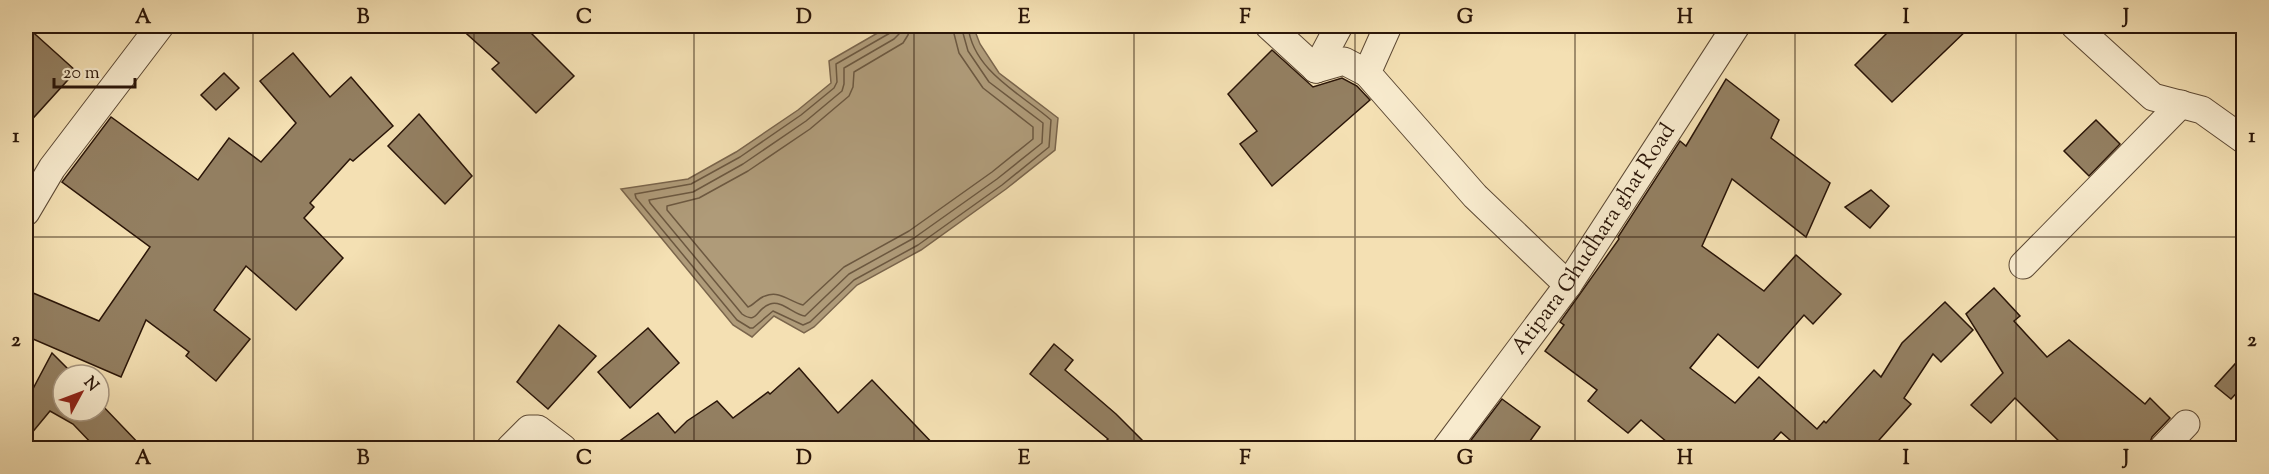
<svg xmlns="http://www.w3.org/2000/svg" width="2269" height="474" viewBox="0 0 2269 474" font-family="'Sorts Mill Goudy',serif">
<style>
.water{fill:#af9b79;stroke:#7a654c;stroke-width:1.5}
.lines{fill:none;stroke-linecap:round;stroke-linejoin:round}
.shore{stroke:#6c5840;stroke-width:1.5}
.building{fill:#937f61;stroke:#2a1508;stroke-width:1.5}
.street-casing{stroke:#5c4833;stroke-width:29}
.street{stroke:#f8ebce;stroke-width:27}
.grid{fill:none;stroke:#2a1508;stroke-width:1.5;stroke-opacity:0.55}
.labels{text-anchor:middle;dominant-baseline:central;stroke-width:4.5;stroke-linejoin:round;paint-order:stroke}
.street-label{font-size:22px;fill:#2a1508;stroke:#f8ebce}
.neatline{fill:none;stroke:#2a1508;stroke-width:2}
.grid-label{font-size:20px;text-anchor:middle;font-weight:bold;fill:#2a1508}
</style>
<rect width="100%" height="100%" fill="#f4e0b3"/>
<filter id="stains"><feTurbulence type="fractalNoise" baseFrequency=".00333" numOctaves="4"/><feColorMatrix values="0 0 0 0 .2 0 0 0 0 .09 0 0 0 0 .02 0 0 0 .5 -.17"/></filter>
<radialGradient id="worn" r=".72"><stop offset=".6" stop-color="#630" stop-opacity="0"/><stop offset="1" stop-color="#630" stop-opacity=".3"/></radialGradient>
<path class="water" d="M893 26H973L980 44 999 73 1058 118 1055 150 1006 189 921 250 857 285 814 327 804 333 774 316 752 337 733 325 621 189 688 179 736 152 798 110 831 83 829 61 881 31Z"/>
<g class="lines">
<g class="shore">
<path d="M893 26 890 33 836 64 837 82 834 88 801 115 740 157 691 184 635 194 636 198 737 320 750 328H753L773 311 803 325 810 322 854 280 918 245 1002 185 1049 147 1051 120C1020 93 973 71 968 26"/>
<path d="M900 26 899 34 894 39 844 68V84L842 91 806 121 743 164 693 192 649 200 650 203 742 314C758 325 756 308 770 304 782 300 794 315 805 316L849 274 914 238 997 179 1042 143 1043 123 989 82 968 51 961 26"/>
<path d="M910 26 908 35 903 43 854 72 853 87 849 96 810 129 748 171 699 198 667 206V210L748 307C754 305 758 298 765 296 780 290 790 302 803 305L844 267 909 231 992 172 1033 139V127L983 88 959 53 952 26"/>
</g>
</g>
<g class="building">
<path d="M26 26 76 71 26 126Z"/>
<path d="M458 26H524L574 76 536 113 492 69 499 63Z"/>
<path d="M1894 26H1971L1892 102 1855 65Z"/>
<path d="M1272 50 1313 87 1342 78 1357 86 1370 100 1272 186 1240 144 1257 131 1228 94Z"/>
<path d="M293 53 330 97 351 77 393 126 353 161 350 159 310 203 314 207 304 218 343 258 296 310 246 266 214 310 250 339 216 381 186 356 189 352 146 320 121 377 26 336V290L99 321 150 247 62 182 111 117 198 180 229 138 261 162 296 123 260 81Z"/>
<path d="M224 73 239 88 216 110 201 95Z"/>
<path d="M1726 79 1779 120 1771 138 1830 183 1806 237 1732 179 1702 246 1764 291 1796 255 1841 294 1813 324 1804 315 1758 368 1718 334 1690 368 1735 403 1759 377 1817 429 1824 421 1826 423 1874 370 1881 377 1902 343 1945 302 1973 330 1941 362 1933 354 1904 398 1911 404 1872 448H1799L1781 432 1766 448H1674L1641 420 1628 433 1588 401 1597 390 1545 351 1564 325 1560 322 1619 239 1618 237 1680 141 1686 146Z"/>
<path d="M419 114 472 176 445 204 388 146Z"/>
<path d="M2096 120 2120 144 2089 176 2064 151Z"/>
<path d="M1871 190 1889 206 1870 228 1845 207Z"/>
<path d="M1994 288 2020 316 2014 321 2047 357 2069 340 2145 404 2150 398 2170 418 2152 437 2148 448H2066L2015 398 1991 423 1971 405 2003 373 1966 314Z"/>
<path d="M559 325 596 356 548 409 517 382Z"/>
<path d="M648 328 679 363 630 408 598 372Z"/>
<path d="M1054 344 1073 360 1065 370 1116 414 1150 448H1098L1108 439 1030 374Z"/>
<path d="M52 353 74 375H63V411H99V402L143 448H96L73 424 50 411 26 440V402Z"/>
<path d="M2244 354V385L2231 399 2215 386Z"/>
<path d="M799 368 838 413 872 380 937 448H610L658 413 675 433 687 421 717 401 733 418 768 392 770 394Z"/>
<path d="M1502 399 1540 427 1525 448H1465Z"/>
</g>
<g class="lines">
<defs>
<g id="street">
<path d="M1269 26 1316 69"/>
<path d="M1388 26 1367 73 1475 196 1568 285"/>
<path d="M2075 26 2153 97 2202 110 2244 140"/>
<path d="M1316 69 1344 61 1367 73"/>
<path d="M1316 69 1339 26"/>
<path d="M26 212 52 168 160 26"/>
<path d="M2023 265 2181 104"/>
<path d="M510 448 529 429H538L563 448"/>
<path id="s1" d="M1446 448 1568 285 1736 26"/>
<path d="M2163 448 2186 424"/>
</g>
</defs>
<use href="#street" class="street-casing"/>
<use href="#street" class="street"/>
</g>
<path class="grid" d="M253 26V448M474 26V448M694 26V448M914 26V448M1134 26V448M1355 26V448M1575 26V448M1795 26V448M2016 26V448M26 237H2244"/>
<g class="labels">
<g class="street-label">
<text stroke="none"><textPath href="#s1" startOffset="256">Atipara Ghudhara ghat Road</textPath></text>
</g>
</g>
<rect width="2269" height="474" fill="none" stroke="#f4e0b3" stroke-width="66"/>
<g transform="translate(81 393) rotate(49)"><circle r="28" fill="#f8ebce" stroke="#a6957f" stroke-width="1.5"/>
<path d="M0-4.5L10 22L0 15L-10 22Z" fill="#8f2418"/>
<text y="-9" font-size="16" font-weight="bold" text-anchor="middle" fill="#2a1508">N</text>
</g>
<path d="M54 78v9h81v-9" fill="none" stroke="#2a1508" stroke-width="3"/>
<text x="63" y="78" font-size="18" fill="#2a1508" stroke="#f8ebce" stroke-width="4.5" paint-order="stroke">20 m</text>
<rect x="33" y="33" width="2203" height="408" class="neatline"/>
<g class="grid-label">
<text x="143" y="23">A</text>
<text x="363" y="23">B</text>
<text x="584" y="23">C</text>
<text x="804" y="23">D</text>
<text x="1024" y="23">E</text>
<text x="1245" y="23">F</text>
<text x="1465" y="23">G</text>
<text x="1685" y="23">H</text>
<text x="1906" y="23">I</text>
<text x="2126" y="23">J</text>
<text x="16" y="142">1</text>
<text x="2252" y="142">1</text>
<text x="16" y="346">2</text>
<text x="2252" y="346">2</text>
<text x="143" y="464">A</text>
<text x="363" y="464">B</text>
<text x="584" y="464">C</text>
<text x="804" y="464">D</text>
<text x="1024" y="464">E</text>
<text x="1245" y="464">F</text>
<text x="1465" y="464">G</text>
<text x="1685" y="464">H</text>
<text x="1906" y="464">I</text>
<text x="2126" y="464">J</text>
</g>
<rect width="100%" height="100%" filter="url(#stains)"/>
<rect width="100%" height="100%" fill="url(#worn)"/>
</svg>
